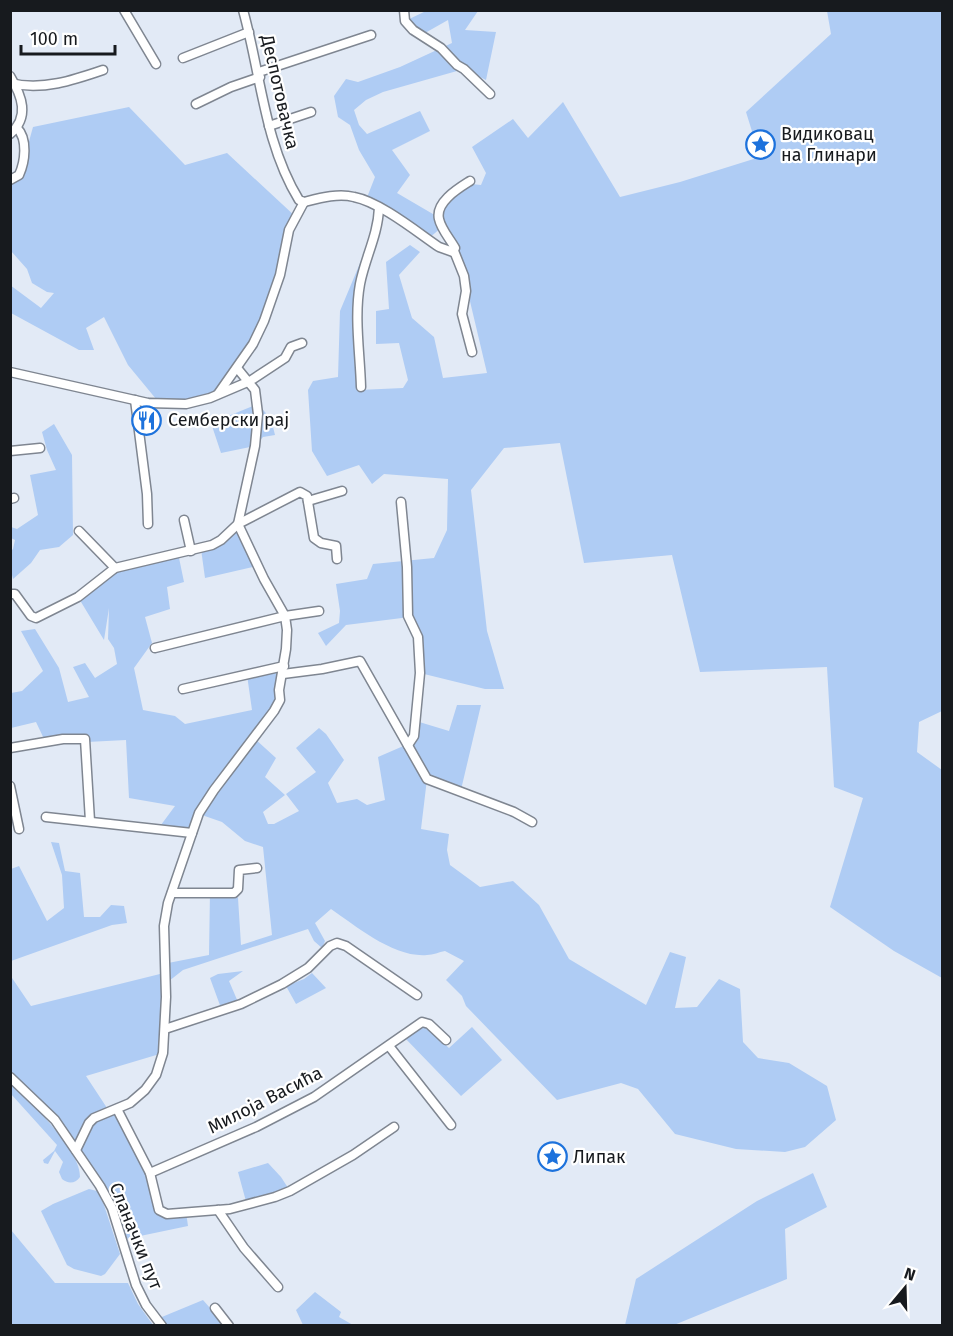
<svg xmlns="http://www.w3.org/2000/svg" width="953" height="1336" viewBox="0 0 953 1336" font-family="'Fira Sans',sans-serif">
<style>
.green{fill:#afccf4}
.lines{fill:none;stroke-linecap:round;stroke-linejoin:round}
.minor-casing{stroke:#7f8691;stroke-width:11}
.minor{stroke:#fff;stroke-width:8}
.labels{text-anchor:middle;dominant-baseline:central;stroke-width:4.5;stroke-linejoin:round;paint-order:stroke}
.street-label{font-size:18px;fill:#171a1e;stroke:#fff}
.poi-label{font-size:18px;fill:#171a1e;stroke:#fff;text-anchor:start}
</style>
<rect width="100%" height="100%" fill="#e2eaf6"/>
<g class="green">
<path d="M426 11H478L465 30 496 32 486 80 464 69 383 92 366 100 354 110 359 125 367 134 420 111 430 131 392 150 410 175 397 193 438 217 442 204 471 184 481 185 486 173 472 147 513 119 528 138 563 102 620 197 680 182 760 157 746 112 831 34 827 11H942V711L919 722 917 752 942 770V978L894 951 830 907 863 798 834 787 827 667 700 672 672 555 584 563 560 443 504 448 471 490 487 631 504 689H485L420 673 418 637 408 616 402 618 346 625 326 646 318 633 339 623 340 611 336 584 367 579 373 564 434 558 447 530 448 479 384 474 372 484 359 465 327 476 312 451 308 390 313 381 338 377 340 311 363 256 359 312V390L403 388 408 380 399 343 376 344V311L389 309 386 262 410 245 420 252 399 275 412 318 434 337 443 378 487 373 464 276 442 227 428 239 366 200 375 177 359 150 350 125 338 117 334 96 346 79 358 82 400 67 452 43 448 20 425 33 405 21Z"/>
<path d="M129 107 185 165 227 153 296 217 264 321 218 395 161 405 128 365 104 317 86 328 94 350H79L11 313 10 285 41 308 54 293 47 292 32 283 27 269 11 251V180L21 170 33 127Z"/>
<path d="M258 404 271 419 275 435 263 437 255 446 221 453 211 423Z"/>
<path d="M54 424 72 455 73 535 59 547 40 550 31 563 13 579 11 571 10 552 13 549 15 540 11 538V527L17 529 38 515 30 475 56 470 47 450 42 432Z"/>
<path d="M238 524 257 566 205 578 201 549Z"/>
<path d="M178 553 184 582 167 587 170 609 145 617 152 643 134 668 143 710 175 716 185 724 252 710 247 675 284 666 280 700 253 737 276 758 265 777 285 795 263 812 268 824H274L299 811 286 794 316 772 296 748 319 728 326 734 344 760 328 783 337 803 357 799 367 805 385 800 378 757 408 744 416 721 449 731 457 705H481L460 794 427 779 421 829 449 834 447 850 450 865 480 887 513 881 539 905 569 959 646 1005 670 952 686 957 675 1008 697 1007 719 979 740 989 743 1042 758 1058 789 1063 827 1086 836 1120 805 1147 785 1152 736 1149 675 1134 638 1089 621 1083 557 1100 466 1006 462 996 446 980 464 961 445 951C439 952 433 955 427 955 394 958 356 926 331 909L315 923 325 941 322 948 314 941 308 929 183 970 164 985 163 1053 86 1076 109 1111 117 1109 156 1189 160 1215 186 1212 188 1226 121 1240 116 1206 109 1192 93 1167 89 1169 63 1130 11 1077 10 975 31 1006 164 973 163 964 209 955 210 892 234 893 238 898 241 945 272 935 263 847 245 841 222 822 199 814 192 833 158 829 175 806 129 798 126 740 87 742 45 741 36 722 11 728V693L22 691 43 671 21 631 35 629 59 668 68 702 89 697 73 667 85 663 95 678 117 664 114 648 108 639 109 608 104 640 78 597 108 573Z"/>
<path d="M51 842 59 843 65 871 80 873 84 917H100L111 905 124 906 127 923 112 925 11 961V869L19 866 47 921 64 908 62 875Z"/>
<path d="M243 971 229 981 238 1002 221 1008 210 978 218 974Z"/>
<path d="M312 973 326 988 296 1004 286 986 304 979Z"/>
<path d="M422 1024 449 1048 472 1027 502 1060 461 1096 404 1037Z"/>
<path d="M10 1084C30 1100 82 1152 80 1177 75 1184 68 1184 62 1179L59 1172 63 1162 55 1151 48 1164 44 1163 43 1160 54 1151 57 1145 11 1094Z"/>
<path d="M268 1163 281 1177 290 1191 247 1205 238 1172Z"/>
<path d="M813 1173 827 1207 785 1229 787 1279 674 1325H625L636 1279 757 1201Z"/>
<path d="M89 1189 97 1191 104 1205 120 1254 105 1274 101 1276 74 1269 67 1265 41 1211 53 1204Z"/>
<path d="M11 1230 55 1283H128L138 1304 153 1325H11Z"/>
<path d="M315 1292 341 1312 339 1317 353 1325H303L296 1310Z"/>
<path d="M203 1300 225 1325H162L157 1319Z"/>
</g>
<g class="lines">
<defs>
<g id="minor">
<path d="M124 10 156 64"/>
<path d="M243 10C261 74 264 143 299 200L304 202"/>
<path d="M404 10 405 21 413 30 441 48 457 65 464 69 490 94"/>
<path d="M183 58 249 32"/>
<path d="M259 72 371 35"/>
<path d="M10 76C22 96 30 117 10 134"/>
<path d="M10 83C42 91 74 80 103 70"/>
<path d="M196 104 231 87 260 77"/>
<path d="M269 126 311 112"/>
<path d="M10 180 19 175C25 162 28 139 17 128"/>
<path d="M304 202C320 198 338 193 354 197 380 202 417 232 439 247L453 252 455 248C450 239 441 229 439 219 435 202 459 188 470 181"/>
<path d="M454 251 464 276 466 291 462 314 472 352"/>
<path d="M10 372 148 403 186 404 210 398 250 381 285 358 291 347 302 343"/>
<path d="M361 387C360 353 354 317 360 284 365 258 378 235 379 208"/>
<path d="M218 394 253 344 264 321 280 275 289 230 304 202"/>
<path d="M135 400 147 494 148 524"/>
<path d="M10 451 40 448"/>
<path d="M10 499 14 498"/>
<path d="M308 501 342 491"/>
<path d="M401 502 407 567 408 616 418 637 420 673 414 736 408 745"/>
<path d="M184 520 191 551"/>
<path d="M79 531 115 568"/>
<path d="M10 594H15L31 616 36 618 78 597 115 568 212 545 221 540 238 524 300 492 307 496 314 538 321 543 336 546 337 559"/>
<path d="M155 648 285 616 319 611"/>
<path d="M283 674 322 669 360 661 427 779 514 812 532 822"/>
<path d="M183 689 284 666"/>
<path d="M10 748 63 739H85L90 821"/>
<path d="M10 786 19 829"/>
<path d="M46 817 192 833"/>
<path d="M172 893H234L238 889 239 870 257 868"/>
<path d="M165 1029 241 1004 282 984 308 968 330 946 337 943 346 946 417 995"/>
<path d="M389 1046 451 1125"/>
<path d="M10 1077 55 1120 100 1186 112 1208 136 1285 146 1305 162 1326"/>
<path d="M117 1109 150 1173 159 1210 167 1214 230 1209 275 1197 290 1191 353 1155 394 1127"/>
<path d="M76 1150 89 1123 94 1118 130 1103 145 1090 156 1075 163 1053 166 997 164 926 168 903 199 813 214 790 274 711 280 700 279 690 286 649 287 630 285 616 264 579 238 524 255 446 258 414 255 390 237 368"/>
<path d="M150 1173 256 1127 314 1097 422 1022 429 1024 446 1040"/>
<path d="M218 1210 244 1248 278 1287"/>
<path d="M215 1308 229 1326"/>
</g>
</defs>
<use href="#minor" class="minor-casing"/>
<use href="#minor" class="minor"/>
</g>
<defs>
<symbol id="sight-ring" viewBox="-11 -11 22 22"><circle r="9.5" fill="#fff" stroke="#1d72dc" stroke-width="1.5"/><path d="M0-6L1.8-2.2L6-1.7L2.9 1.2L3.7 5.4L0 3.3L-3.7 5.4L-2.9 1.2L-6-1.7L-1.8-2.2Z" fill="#1d72dc"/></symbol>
<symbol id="restaurant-ring" viewBox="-11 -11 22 22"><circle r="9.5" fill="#fff" stroke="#1d72dc" stroke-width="1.5"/><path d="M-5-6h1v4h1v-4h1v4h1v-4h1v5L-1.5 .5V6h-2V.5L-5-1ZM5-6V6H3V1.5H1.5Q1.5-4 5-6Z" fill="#1d72dc"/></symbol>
</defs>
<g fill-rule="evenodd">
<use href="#sight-ring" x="744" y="128" width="33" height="33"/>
<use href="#restaurant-ring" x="130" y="404" width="33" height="33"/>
<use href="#sight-ring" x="536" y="1140" width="33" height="33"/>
</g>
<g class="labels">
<g class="street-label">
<text transform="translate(280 92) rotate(77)">Деспотовачка</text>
<text transform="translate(265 1100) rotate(-27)">Милоја Васића</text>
<text transform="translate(136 1236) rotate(68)">Сланачки пут</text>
</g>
<g class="poi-label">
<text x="781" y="134">Видиковац<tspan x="781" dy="21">на Глинари</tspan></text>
<text x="168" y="420">Семберски рај</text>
<text x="573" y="1157">Липак</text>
</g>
</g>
<rect width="953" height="1336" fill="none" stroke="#171a1e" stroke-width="24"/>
<g transform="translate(905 1288) rotate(19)" stroke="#ffffff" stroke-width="4.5" paint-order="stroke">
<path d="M0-4.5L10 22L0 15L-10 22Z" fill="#171a1e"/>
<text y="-9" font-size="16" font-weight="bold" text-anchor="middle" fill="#171a1e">N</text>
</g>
<path d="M21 45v9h94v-9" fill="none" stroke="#171a1e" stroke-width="3"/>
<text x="30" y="45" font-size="18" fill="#171a1e" stroke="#ffffff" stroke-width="4.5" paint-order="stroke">100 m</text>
</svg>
